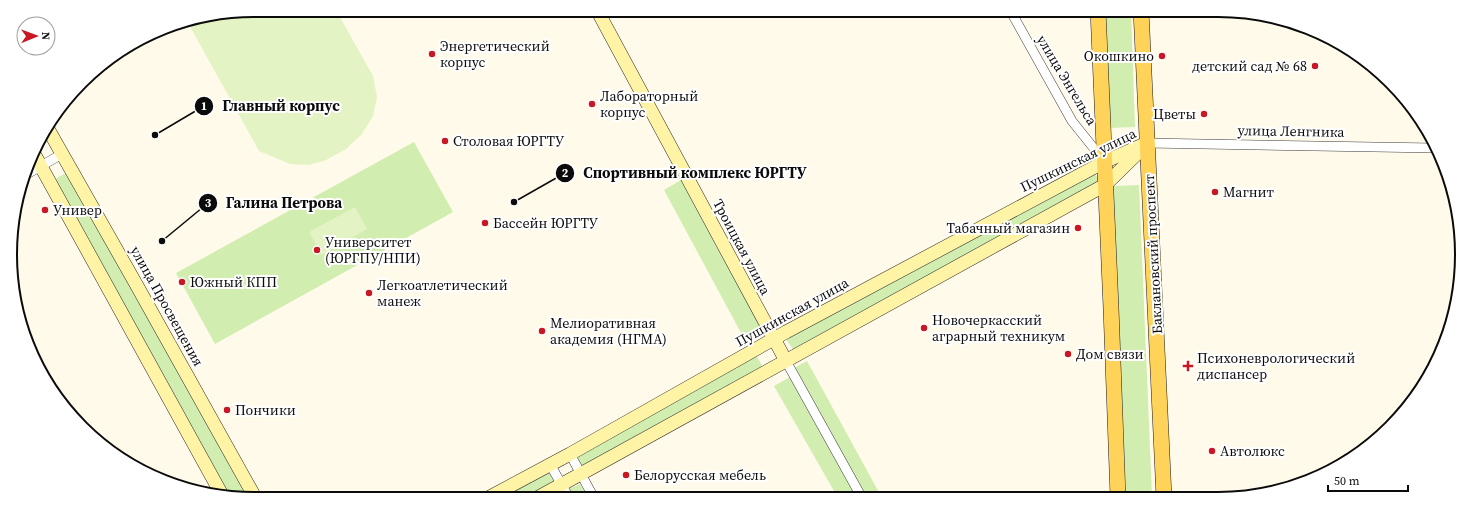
<svg xmlns="http://www.w3.org/2000/svg" width="1472" height="509" viewBox="0 0 1472 509" font-family="'Source Serif 4',serif">
<style>
.green{fill:#d1edb0}
.pitch{fill:#e3f3c3}
.lines{fill:none;stroke-linecap:round;stroke-linejoin:round}
.street-casing{stroke:#3e3e3e;stroke-width:10}
.secondary-casing{stroke:#2d2d2d;stroke-width:14}
.primary-casing{stroke:#1c1c1c;stroke-width:16}
.street{stroke:#fff;stroke-width:9}
.secondary{stroke:#fff3a5;stroke-width:13}
.primary{stroke:#ffd35a;stroke-width:15}
.poi-dot{fill:#c71824;stroke:#fff;stroke-width:1.5}
.labels{text-anchor:middle;dominant-baseline:central;stroke-width:4;stroke-linejoin:round;paint-order:stroke}
.poi-label{font-size:14px;fill:#0b0b0b;stroke:#fff;text-anchor:start}
.street-label{font-size:14px;fill:#0b0b0b;stroke:#fff}
.rim{fill:none;stroke:#0b0b0b;stroke-width:2}
.leader{fill:none;stroke:#0b0b0b;stroke-width:1.5}
.callout-dot{fill:#0b0b0b;stroke:#fff;stroke-width:1.5}
.mark-label{font-size:12px;text-anchor:middle;font-weight:bold;fill:#fff}
.callout-label{font-size:15px;text-anchor:middle;font-weight:bold;fill:#0b0b0b;stroke:#fff;stroke-width:4;stroke-linejoin:round;paint-order:stroke}
</style>
<rect width="100%" height="100%" fill="#fffaea"/>
<g class="green">
<path d="M1104 10H1131L1135 127 1109 128Z"/>
<path d="M414 142 453 212 215 344 176 273Z"/>
<path d="M69 171 254 499 225 495 52 181Z"/>
<path d="M1094 172 1100 183 794 351 786 339Z"/>
<path d="M681 180 690 188 766 331 746 342 664 190Z"/>
<path d="M1139 185 1152 497H1126L1113 186Z"/>
<path d="M756 355 764 369 582 468 576 455Z"/>
<path d="M807 361 882 498H866L794 368Z"/>
<path d="M790 377 857 498H838L774 386Z"/>
<path d="M550 469 558 483 531 498H494Z"/>
<path d="M580 484 588 498H574L569 489Z"/>
</g>
<g class="pitch">
<path d="M255 10H336L373 76 377 97 373 116 362 134 346 149 326 160 309 165 290 164 259 151 188 23Z"/>
<path d="M355 207 367 229 322 255 309 232Z"/>
</g>
<g class="lines">
<defs>
<g id="street">
<path d="M1010 10 1072 121 1104 161"/>
<path d="M1147 143 1434 148"/>
<path d="M27 174 62 154"/>
<path d="M786 361 862 498"/>
<path d="M570 454 594 498"/>
<path d="M550 464 569 498"/>
</g>
<g id="secondary">
<path d="M597 10 786 361"/>
<path d="M48 129 136 284 256 499"/>
<path d="M33 152 222 495"/>
<path d="M537 498 1105 185 1142 149"/>
<path d="M486 499 570 454 786 332 1104 162 1147 143"/>
</g>
<g id="primary">
<path d="M1098 10 1111 308 1118 497"/>
<path d="M1141 10 1164 497"/>
</g>
</defs>
<use href="#street" class="street-casing"/>
<use href="#secondary" class="secondary-casing"/>
<use href="#primary" class="primary-casing"/>
<use href="#street" class="street"/>
<use href="#secondary" class="secondary"/>
<use href="#primary" class="primary"/>
</g>
<g class="poi-dot">
<circle cx="432" cy="54" r="4"/>
<circle cx="1162" cy="56" r="4"/>
<circle cx="1315" cy="66" r="4"/>
<circle cx="592" cy="104" r="4"/>
<circle cx="1204" cy="114" r="4"/>
<circle cx="445" cy="141" r="4"/>
<circle cx="1215" cy="192" r="4"/>
<circle cx="45" cy="210" r="4"/>
<circle cx="485" cy="223" r="4"/>
<circle cx="1078" cy="228" r="4"/>
<circle cx="317" cy="250" r="4"/>
<circle cx="182" cy="282" r="4"/>
<circle cx="369" cy="293" r="4"/>
<circle cx="924" cy="328" r="4"/>
<circle cx="542" cy="331" r="4"/>
<circle cx="1068" cy="354" r="4"/>
<path d="M1186 360h4v4h4v4h-4v4h-4v-4h-4v-4h4z"/>
<circle cx="227" cy="410" r="4"/>
<circle cx="1212" cy="451" r="4"/>
<circle cx="626" cy="475" r="4"/>
</g>
<g class="labels">
<g class="poi-label">
<text x="440" y="46">Энергетический<tspan x="440" dy="16">корпус</tspan></text>
<text x="1154" y="56" text-anchor="end">Окошкино</text>
<text x="1307" y="66" text-anchor="end">детский сад № 68</text>
<text x="600" y="96">Лабораторный<tspan x="600" dy="16">корпус</tspan></text>
<text x="1196" y="114" text-anchor="end">Цветы</text>
<text x="453" y="141">Столовая ЮРГТУ</text>
<text x="1223" y="192">Магнит</text>
<text x="53" y="210">Универ</text>
<text x="493" y="223">Бассейн ЮРГТУ</text>
<text x="1070" y="228" text-anchor="end">Табачный магазин</text>
<text x="325" y="242">Университет<tspan x="325" dy="16">(ЮРГПУ/НПИ)</tspan></text>
<text x="190" y="282">Южный КПП</text>
<text x="377" y="285">Легкоатлетический<tspan x="377" dy="16">манеж</tspan></text>
<text x="932" y="320">Новочеркасский<tspan x="932" dy="16">аграрный техникум</tspan></text>
<text x="550" y="323">Мелиоративная<tspan x="550" dy="16">академия (НГМА)</tspan></text>
<text x="1076" y="354">Дом связи</text>
<text x="1197" y="358">Психоневрологический<tspan x="1197" dy="16">диспансер</tspan></text>
<text x="235" y="410">Пончики</text>
<text x="1220" y="451">Автолюкс</text>
<text x="634" y="475">Белорусская мебель</text>
</g>
<g class="street-label">
<text transform="translate(1067 80) rotate(59)">улица Энгельса</text>
<text transform="translate(1291 131) rotate(1)">улица Ленгника</text>
<text transform="translate(1078 160) rotate(-26)">Пушкинская улица</text>
<text transform="translate(742 247) rotate(62)">Троицкая улица</text>
<text transform="translate(1153 254) rotate(-93)">Баклановский проспект</text>
<text transform="translate(167 306) rotate(61)">улица Просвещения</text>
<text transform="translate(792 312) rotate(-29)">Пушкинская улица</text>
</g>
</g>
<path d="M0 0H1472V509H0ZM254 17H1218A237 237 0 0 1 1455 254V255A237 237 0 0 1 1218 492H254A237 237 0 0 1 17 255V254A237 237 0 0 1 254 17Z" fill="#fff" fill-rule="evenodd"/>
<path class="rim" d="M254 17H1218A237 237 0 0 1 1455 254V255A237 237 0 0 1 1218 492H254A237 237 0 0 1 17 255V254A237 237 0 0 1 254 17Z"/>
<path class="leader" d="M155 135L204 106M514 202L565 173M162 241L208 203"/>
<g class="callout-dot">
<circle cx="155" cy="135" r="4"/>
<circle cx="514" cy="202" r="4"/>
<circle cx="162" cy="241" r="4"/>
<circle cx="204" cy="106" r="10"/>
<circle cx="565" cy="173" r="10"/>
<circle cx="208" cy="203" r="10"/>
</g>
<g class="mark-label">
<text x="204" y="110">1</text>
<text x="565" y="177">2</text>
<text x="208" y="207">3</text>
</g>
<g class="callout-label">
<text x="281" y="111">Главный корпус</text>
<text x="695" y="178">Спортивный комплекс ЮРГТУ</text>
<text x="284" y="208">Галина Петрова</text>
</g>
<g transform="translate(36 36) rotate(89)"><circle r="19" fill="#ffffff" stroke="#9d9d9d"/>
<path d="M0-3L7 15L0 10L-7 15Z" fill="#c71824"/>
<text y="-6" font-size="11" font-weight="bold" text-anchor="middle" fill="#0b0b0b">N</text>
</g>
<path d="M1328 485v6h80v-6" fill="none" stroke="#0b0b0b" stroke-width="2"/>
<text x="1334" y="485" font-size="12" fill="#0b0b0b" stroke="#ffffff" stroke-width="3" paint-order="stroke">50 m</text>
</svg>
